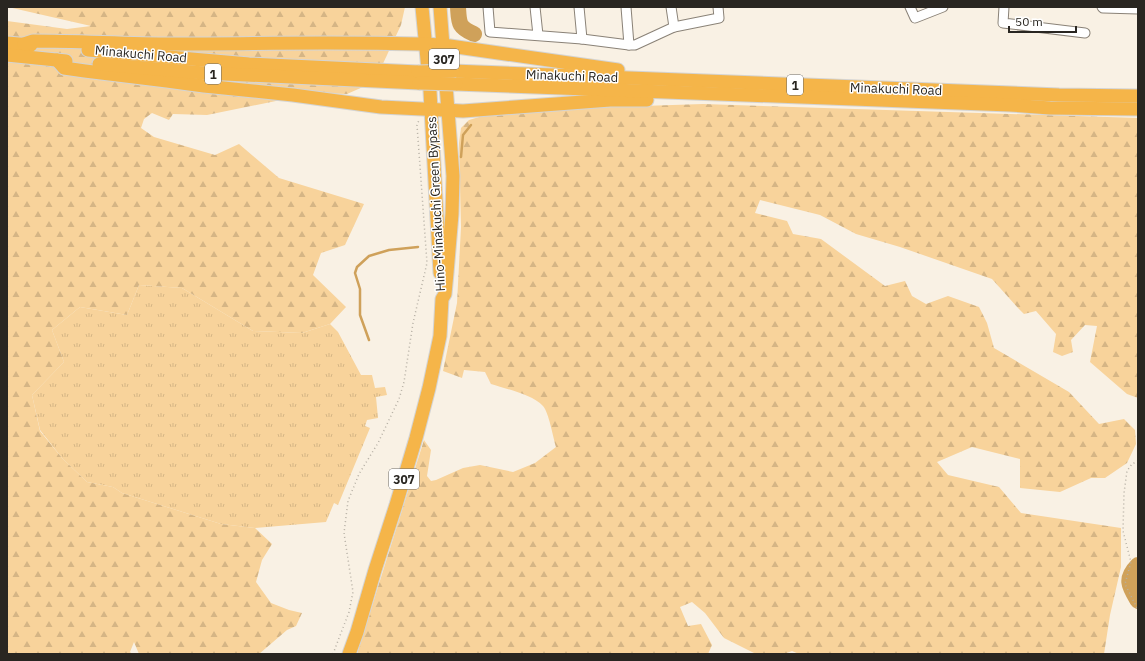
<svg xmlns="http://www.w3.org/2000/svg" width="1145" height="661" viewBox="0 0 1145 661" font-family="'IBM Plex Sans',sans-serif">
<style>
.grass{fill:url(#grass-tufts)}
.forest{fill:url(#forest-firs)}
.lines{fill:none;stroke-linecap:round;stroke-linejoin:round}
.stream{stroke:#cfa15a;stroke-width:2.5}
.river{stroke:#cfa15a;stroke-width:16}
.minor-casing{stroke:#8a8277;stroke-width:11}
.highway-casing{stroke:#d4d4d3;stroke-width:15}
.path{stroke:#b5afa4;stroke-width:1.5;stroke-dasharray:1 3;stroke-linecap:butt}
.minor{stroke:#fff;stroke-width:9}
.highway{stroke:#f5b549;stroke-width:13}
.highway-bridge-casing{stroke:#d4d4d3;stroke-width:15;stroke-linecap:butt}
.highway-bridge{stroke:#f5b549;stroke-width:13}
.labels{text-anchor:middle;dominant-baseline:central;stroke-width:3;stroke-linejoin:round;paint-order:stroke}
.shield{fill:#fff;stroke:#696764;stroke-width:1}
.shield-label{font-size:12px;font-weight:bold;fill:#292621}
.street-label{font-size:13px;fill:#292621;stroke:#fff}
</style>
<defs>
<pattern id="grass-tufts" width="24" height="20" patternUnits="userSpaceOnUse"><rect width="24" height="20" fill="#f8d39b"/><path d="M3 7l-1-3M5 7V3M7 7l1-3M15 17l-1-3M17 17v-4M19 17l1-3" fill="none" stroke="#d5b585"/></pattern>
<pattern id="forest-firs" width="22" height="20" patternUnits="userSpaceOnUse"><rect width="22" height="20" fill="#f8d39b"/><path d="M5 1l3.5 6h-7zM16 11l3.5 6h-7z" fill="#d5b585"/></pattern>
</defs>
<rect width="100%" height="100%" fill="#f9f1e4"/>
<path class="grass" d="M139 285 182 288 253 331 302 333 330 324 338 332 361 375H372L375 388 385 387 387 395 376 397 378 418 367 420 365 426 370 428 338 505 334 503 326 522 255 528 221 524 122 493 113 487 87 482 62 458 40 430 32 395 64 362 52 330 80 307 127 315Z"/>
<g class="forest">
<path d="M8 7H405L401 25 380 70 372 83 347 94 315 93 207 115 173 114 169 120 152 113 144 119 141 128 154 137 215 155 239 144 279 178 364 204 345 245 321 253 313 275 346 307 330 324 302 333 253 331 182 288 139 285 127 315 80 307 52 330 64 362 32 395 40 431 62 458 87 482 113 487 122 493 221 524 255 528 272 544 262 560 256 582 271 603 289 610 302 613 296 626 287 630 259 654H139L134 642 130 652 132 654 7 653V21L67 29 91 26Z"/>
<path d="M703 104 1138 118V398L1127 394 1090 362 1097 326 1085 325 1071 340 1073 352 1062 356 1053 352 1056 334 1036 311 1024 314 1018 308 992 279 900 247 856 234 820 215 760 200 755 213 787 221 793 234 821 239 885 286 905 281 912 296 926 304 948 296 979 307 987 323 994 348 1069 392 1099 424 1124 419 1135 430 1136 444 1127 463 1105 478H1091L1060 492 1020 488V459L972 447 937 462 948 475 999 487 1021 513 1121 528V567L1110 615 1104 654H799L792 651 784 654H756L724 638 705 613 692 602 680 607 688 626 701 624 712 645 708 654H357L424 440 431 450 427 476 431 481 436 480 463 468 480 465 513 472 535 463 556 447C553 437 549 413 543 406 532 394 506 389 491 384L485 372 464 370 462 378 443 371 457 303 461 227 459 143 461 128 469 120 486 115 581 108Z"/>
</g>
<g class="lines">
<g class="stream">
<path d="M461 157 463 135 471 125"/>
<path d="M369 340 360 315V289L355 273 357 267 369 256 389 250 418 247"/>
</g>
<g class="river">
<path d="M458 7C459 23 458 27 474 34"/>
<path d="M1138 565C1124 579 1129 586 1138 601"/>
</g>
<defs>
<g id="minor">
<path d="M488 7 490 32 582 39 629 45H635L674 27 719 18 718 7"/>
<path d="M535 7 538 35"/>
<path d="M579 7 582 39"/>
<path d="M626 7 629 45"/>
<path d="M671 7 674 27"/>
<path d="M910 7 915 18 943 7"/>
<path d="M1004 7 1003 23 1085 33"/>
<path d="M1102 7 1103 8 1138 9"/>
</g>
<g id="highway">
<path d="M422 7 430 91 440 273"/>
<path d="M7 43 31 45"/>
<path d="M24 44 33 41C79 41 126 44 172 44 263 44 353 41 443 45L618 70"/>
<path d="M88 50 249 64 418 72"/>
<path d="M7 55 66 61"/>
<path d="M57 60 64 68 85 71 167 81 204 86 293 95 381 107 463 111 610 100H647"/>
<path d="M99 64 204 73 419 83"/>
<path d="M453 71 1059 95 1138 96"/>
<path d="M456 84 1010 105 1050 108 1138 109"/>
<path d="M349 654 357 632 375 570 396 505 416 438 429 388 440 336 442 299 445 294 447 273 452 214 453 176 440 7"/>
</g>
</defs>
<use href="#minor" class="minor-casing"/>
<use href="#highway" class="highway-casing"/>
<g class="path">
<path d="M1138 461 1132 464 1127 471 1124 493 1123 531 1131 562 1125 584 1138 610"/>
<path d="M333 654 349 612 353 592 344 533 348 501 359 474 378 443 399 399 404 382 413 323 427 263 417 125 419 120"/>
</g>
<use href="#minor" class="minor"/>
<use href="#highway" class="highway"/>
<defs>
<g id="highway-bridge">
<path d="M418 72 453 71"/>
<path d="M419 83 456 84"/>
</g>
</defs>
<use href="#highway-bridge" class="highway-bridge-casing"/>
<use href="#highway-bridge" class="highway-bridge"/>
</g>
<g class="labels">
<g class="shield">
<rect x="429" y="49" width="30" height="20" rx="3"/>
<rect x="205" y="64" width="16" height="20" rx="3"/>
<rect x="787" y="75" width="16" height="20" rx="3"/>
<rect x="389" y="469" width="30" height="20" rx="3"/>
</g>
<g class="shield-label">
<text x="444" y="59">307</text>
<text x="213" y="74">1</text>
<text x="795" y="85">1</text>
<text x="404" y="479">307</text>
</g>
<g class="street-label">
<text transform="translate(141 54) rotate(5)">Minakuchi Road</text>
<text transform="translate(572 76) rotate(2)">Minakuchi Road</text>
<text transform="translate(896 89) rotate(2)">Minakuchi Road</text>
<text transform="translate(436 204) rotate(-93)">Hino-Minakuchi Green Bypass</text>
</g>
</g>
<rect width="1145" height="661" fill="none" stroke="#292621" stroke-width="16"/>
<path d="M1009 26v6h67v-6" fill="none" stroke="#292621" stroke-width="2"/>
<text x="1015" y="26" font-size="12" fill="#292621" stroke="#ffffff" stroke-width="3" paint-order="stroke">50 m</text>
</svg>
